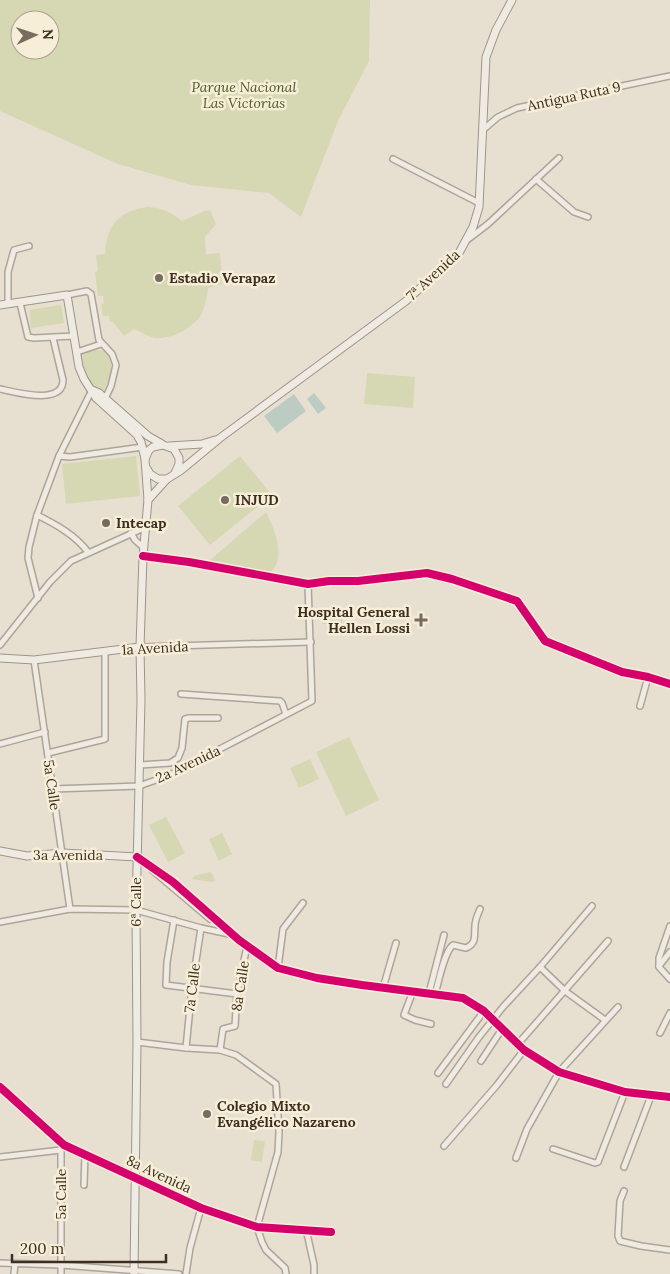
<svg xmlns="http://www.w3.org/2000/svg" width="670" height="1274" viewBox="0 0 670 1274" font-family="Lora,serif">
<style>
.green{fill:#d6d7b3;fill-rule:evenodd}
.water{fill:#bcccc2}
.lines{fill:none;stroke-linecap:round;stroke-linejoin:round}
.street-casing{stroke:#ada599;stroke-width:8}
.secondary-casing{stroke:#9c958a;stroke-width:9}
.street{stroke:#efebe3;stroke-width:5}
.secondary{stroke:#efebe3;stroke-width:7}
.cycleway-casing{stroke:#f7eed8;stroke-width:11}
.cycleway{stroke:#d6006c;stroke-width:8}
.poi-dot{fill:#786c5e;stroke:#f7eed8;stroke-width:2}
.labels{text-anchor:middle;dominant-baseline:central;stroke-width:5;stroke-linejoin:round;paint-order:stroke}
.park-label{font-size:14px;font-style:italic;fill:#4d5a26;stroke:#f7eed8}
.street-label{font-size:14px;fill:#3d2e20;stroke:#f7eed8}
.poi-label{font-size:14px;font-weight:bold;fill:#3d2e20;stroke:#f7eed8;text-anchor:start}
</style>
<rect width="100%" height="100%" fill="#e7e0d1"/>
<g class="green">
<path d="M0 0H370L369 61 338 121 301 217 269 193 191 185 118 164 0 111ZM20 20H50V50H20Z"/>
<path d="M148 207C162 208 171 212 182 221L205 211 210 210 216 224 205 237 206 254 220 253 222 284 208 288C207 297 205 307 201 315 193 328 172 339 156 338 148 337 142 332 134 329L124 336 113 322H110L109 316H103L101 304 104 303 103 296H98L95 272 98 271 96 255 105 254C107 224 119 211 148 207Z"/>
<path d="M61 305 64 323 31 328 29 310Z"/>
<path d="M92 349 106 351C115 364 111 378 103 391 87 384 84 372 80 356L85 352Z"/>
<path d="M367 373 415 377 413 408 364 404Z"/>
<path d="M136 456 140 496 66 504 62 464Z"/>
<path d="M240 456 272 495 210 545 178 506Z"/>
<path d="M266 512C274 528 288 560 269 573L209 561Z"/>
<path d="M323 612 343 613 342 625 322 624Z"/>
<path d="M349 737 379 800 346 816 316 752Z"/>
<path d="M310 759 319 779 299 788 290 768Z"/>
<path d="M166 817 185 853 168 862 149 825Z"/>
<path d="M222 833 232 854 219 861 209 839Z"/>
<path d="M209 872 212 873 215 881 212 882 192 879 194 876Z"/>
<path d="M254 1140 265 1141 262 1162 251 1160Z"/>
</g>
<g class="water">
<path d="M314 393 326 408 318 414 307 399Z"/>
<path d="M294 394 306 411 277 433 264 416Z"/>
</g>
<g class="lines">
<defs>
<g id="street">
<path d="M484 129 498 117 517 108 670 76"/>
<path d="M393 159 479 203"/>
<path d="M536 179 574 212 588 217"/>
<path d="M467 240 488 224 559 158"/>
<path d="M67 295 87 291 91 294 99 340 112 354 116 365 111 386 104 401"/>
<path d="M20 303 28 337 34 338 74 336"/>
<path d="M8 304V272L14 250 29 246"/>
<path d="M77 352 101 344"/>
<path d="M0 389C15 392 63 406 63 380L53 338"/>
<path d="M59 456 70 457 143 447"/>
<path d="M37 515C57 525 75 535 88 552"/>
<path d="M131 533 135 540 144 548"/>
<path d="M143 556 189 562 308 584 329 581H358L427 573 452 579 517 601 545 641 622 672 648 677 670 684"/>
<path d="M38 598 28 558 29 547 37 515 59 456 92 390"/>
<path d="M0 645 50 582 71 561 146 527"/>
<path d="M140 647 311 642"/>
<path d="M34 660 70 909"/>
<path d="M181 694 280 701 282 703 286 714"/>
<path d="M640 706 648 677"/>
<path d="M0 744 45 732"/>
<path d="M48 753 105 739V652"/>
<path d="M140 765 170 763 178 758 182 748 185 719 189 718H218"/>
<path d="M53 789 139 786 170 775 312 701 308 584"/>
<path d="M137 857 173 882 239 940 278 968 317 978 362 985 463 998 484 1011 524 1050 559 1072 625 1092 670 1097"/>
<path d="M152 870 210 919"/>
<path d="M174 920 167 962 166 985 237 994"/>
<path d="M0 922 70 909 136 910 201 928 229 934"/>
<path d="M670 926 659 958V967L670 979"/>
<path d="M659 966 670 952"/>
<path d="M540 967 565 991 605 1020"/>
<path d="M278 968 283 929 303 903"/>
<path d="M383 988 396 943"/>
<path d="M413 991 404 1015 415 1020 431 1024"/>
<path d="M429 993 444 935"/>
<path d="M435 994C439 981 444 952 453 945L466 948C477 943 474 936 475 926 475 920 478 914 480 909"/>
<path d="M660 1033 670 1013"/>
<path d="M137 1042 186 1048 220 1050 236 1055 276 1084 279 1132 278 1152 257 1227 262 1242 266 1250 285 1268 286 1274"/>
<path d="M517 1045 608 941"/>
<path d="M186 1048 192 987 201 928"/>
<path d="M220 1050 223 1029 235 1026 237 994 247 946"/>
<path d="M481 1061 502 1029"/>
<path d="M438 1073 484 1011"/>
<path d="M446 1084 479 1037 503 1007 540 967 592 906"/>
<path d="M0 1087 64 1145 201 1208 257 1227 331 1232"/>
<path d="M444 1146 497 1085 524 1050"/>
<path d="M553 1149 595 1163 598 1162 625 1092"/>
<path d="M0 1157 61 1150"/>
<path d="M516 1158 527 1129 559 1072 618 1007"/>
<path d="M624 1167 651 1096"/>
<path d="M84 1185 85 1154"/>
<path d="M624 1191 620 1201 618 1236 620 1241 641 1246 670 1250"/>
<path d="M306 1229 314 1265V1274"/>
<path d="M0 1263 61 1265 179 1274"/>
<path d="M14 1274 15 1264"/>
<path d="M61 1274V1150L64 1145"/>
<path d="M186 1274 190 1248 201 1208"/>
</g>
<g id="secondary">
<path d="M0 305 67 295 79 367 84 379 96 398 137 435 141 442 145 459"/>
<path d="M92 390 99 393 148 436 162 444"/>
<path d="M169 446 202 444 215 440"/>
<path d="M146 467 150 474 158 479H167L180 471 220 438 406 301 459 253 473 227 479 207 486 57 496 30 512 0"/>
<path d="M148 500 167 479"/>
<path d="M0 658 34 660 140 647"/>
<path d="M0 851 27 856 63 853 137 857"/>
<path d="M134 1274 137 1042 136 910 141 700 140 647 143 556 148 500 145 459 149 450 153 447 163 445 174 449 179 458V464L175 473"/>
</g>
</defs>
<use href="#street" class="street-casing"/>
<use href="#secondary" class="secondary-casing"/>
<use href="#street" class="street"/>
<use href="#secondary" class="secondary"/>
<defs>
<g id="cycleway">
<path d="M143 556 189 562 308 584 329 581H358L427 573 452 579 517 601 545 641 622 672 648 677 670 684"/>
<path d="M137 857 173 882 239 940 278 968 317 978 362 985 463 998 484 1011 524 1050 559 1072 625 1092 670 1097"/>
<path d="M0 1087 64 1145 201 1208 257 1227 331 1232"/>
</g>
</defs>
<use href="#cycleway" class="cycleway-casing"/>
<use href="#cycleway" class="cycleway"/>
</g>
<g class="poi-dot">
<circle cx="159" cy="278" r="5"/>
<circle cx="225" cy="500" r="5"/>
<circle cx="106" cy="523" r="5"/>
<path d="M418.5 612.5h5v5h5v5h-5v5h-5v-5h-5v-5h5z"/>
<circle cx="207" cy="1114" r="5"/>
</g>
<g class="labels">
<g class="park-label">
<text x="244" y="87">Parque Nacional<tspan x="244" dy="16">Las Victorias</tspan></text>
</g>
<g class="street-label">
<text transform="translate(574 96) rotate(-12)">Antigua Ruta 9</text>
<text transform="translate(433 275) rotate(-43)">7ª Avenida</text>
<text transform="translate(155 648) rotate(-3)">1a Avenida</text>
<text transform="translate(188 764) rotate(-25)">2a Avenida</text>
<text transform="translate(52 785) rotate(82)">5a Calle</text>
<text x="68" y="855">3a Avenida</text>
<text transform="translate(136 902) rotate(-90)">6ª Calle</text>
<text transform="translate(240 986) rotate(-81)">8a Calle</text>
<text transform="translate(192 988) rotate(-83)">7a Calle</text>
<text transform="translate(159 1174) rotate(25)">8a Avenida</text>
<text transform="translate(61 1194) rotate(-90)">5a Calle</text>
</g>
<g class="poi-label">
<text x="169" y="278">Estadio Verapaz</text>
<text x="235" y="500">INJUD</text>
<text x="116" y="523">Intecap</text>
<text x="410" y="612" text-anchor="end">Hospital General<tspan x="410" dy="16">Hellen Lossi</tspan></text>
<text x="217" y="1106">Colegio Mixto<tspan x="217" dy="16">Evangélico Nazareno</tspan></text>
</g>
</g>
<g transform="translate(35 35) rotate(87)"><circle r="24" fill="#f7eed8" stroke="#ada18e"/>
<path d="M0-4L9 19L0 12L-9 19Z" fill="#786c5e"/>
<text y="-8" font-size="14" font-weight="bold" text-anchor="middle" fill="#3d2e20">N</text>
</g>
<path d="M12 1254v8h154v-8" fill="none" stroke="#3d2e20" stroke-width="2.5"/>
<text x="20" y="1254" font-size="15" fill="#3d2e20" stroke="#f7eed8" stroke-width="4" paint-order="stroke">200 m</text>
</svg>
